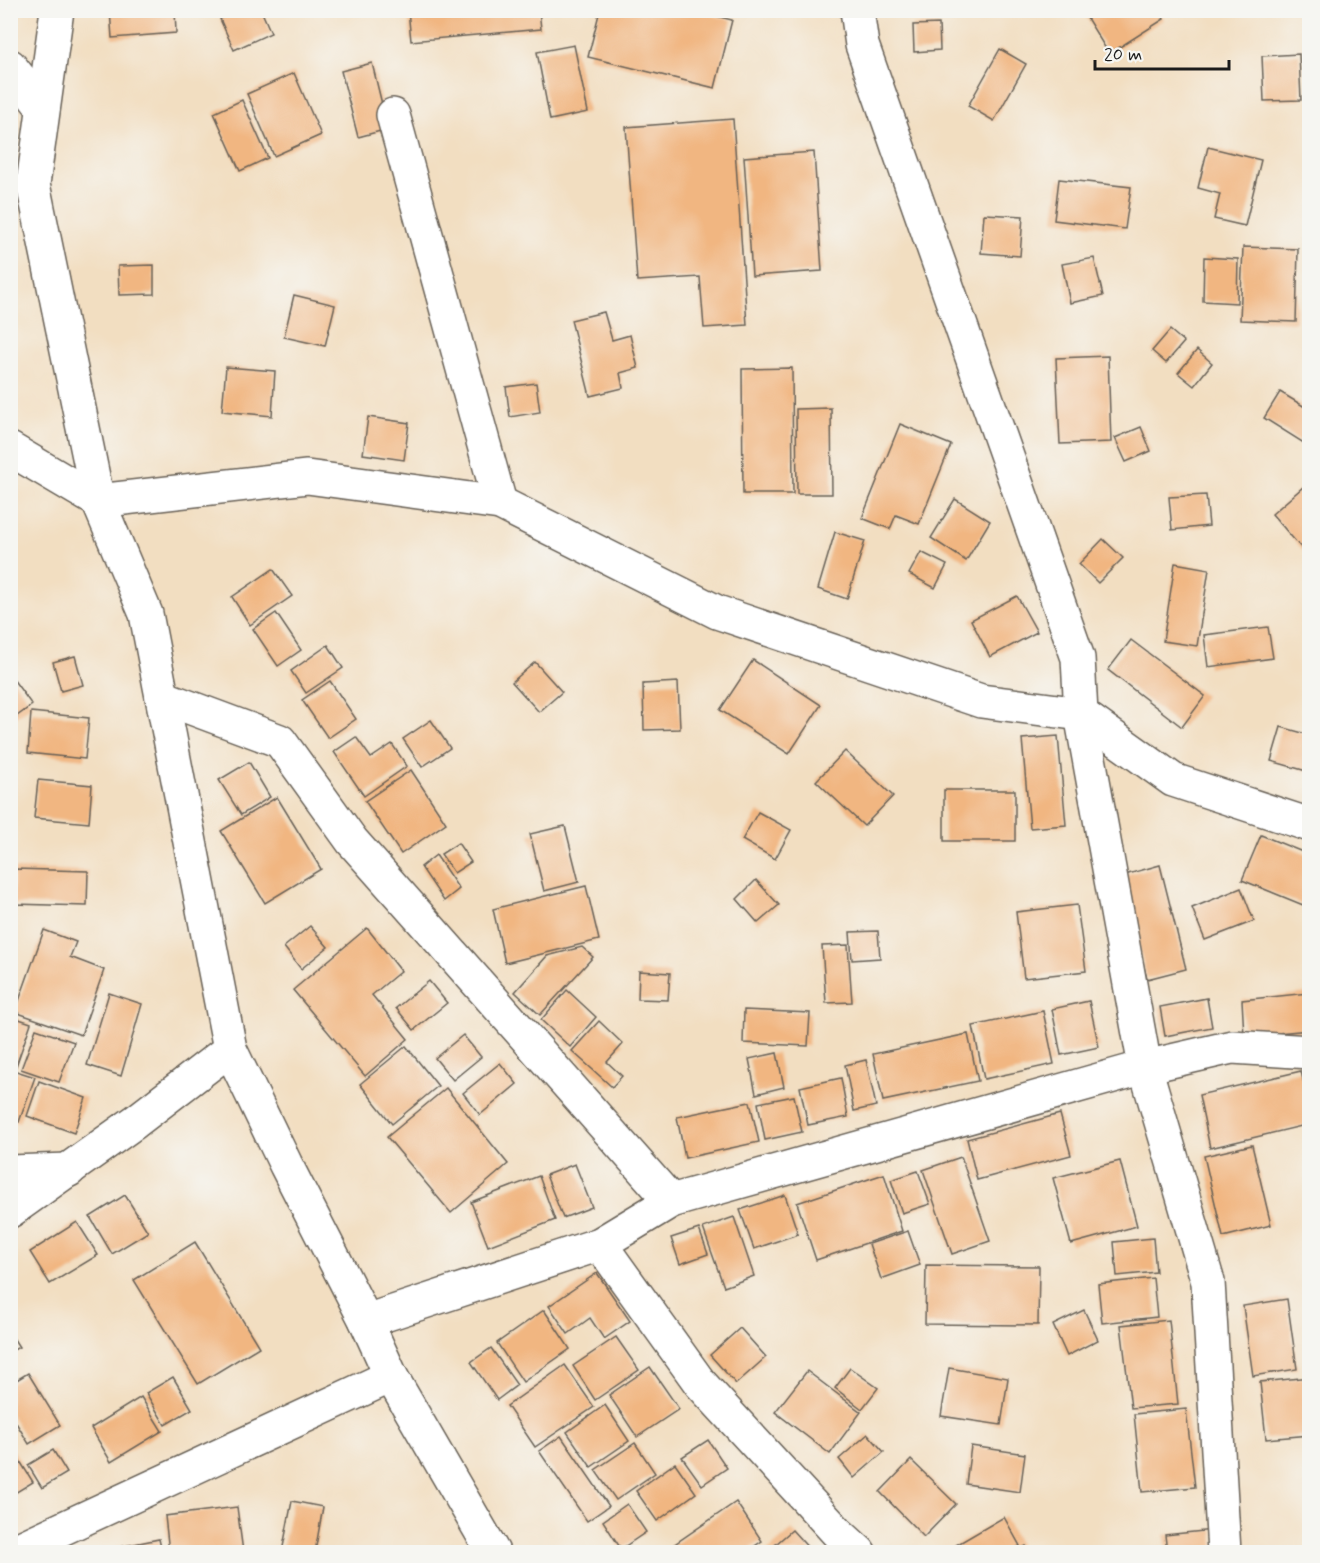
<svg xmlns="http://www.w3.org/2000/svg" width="1320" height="1563" viewBox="0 0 1320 1563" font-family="Mynerve,sans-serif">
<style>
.building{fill:#f1b681}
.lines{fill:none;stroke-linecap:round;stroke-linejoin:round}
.minor-casing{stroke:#676056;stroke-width:36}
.minor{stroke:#fff;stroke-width:33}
</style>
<rect width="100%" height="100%" fill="#f6f6f2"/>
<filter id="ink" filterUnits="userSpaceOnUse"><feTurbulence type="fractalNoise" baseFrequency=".0167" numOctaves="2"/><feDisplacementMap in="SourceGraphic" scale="12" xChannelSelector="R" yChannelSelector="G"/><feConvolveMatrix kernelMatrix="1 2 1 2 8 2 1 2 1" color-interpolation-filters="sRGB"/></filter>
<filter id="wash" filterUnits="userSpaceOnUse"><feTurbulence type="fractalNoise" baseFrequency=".008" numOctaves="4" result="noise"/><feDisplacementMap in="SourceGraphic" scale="24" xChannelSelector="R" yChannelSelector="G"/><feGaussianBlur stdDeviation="1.35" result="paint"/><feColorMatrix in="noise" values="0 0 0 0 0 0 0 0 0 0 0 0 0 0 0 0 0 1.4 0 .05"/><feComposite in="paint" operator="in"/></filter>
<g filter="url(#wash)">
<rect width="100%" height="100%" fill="#f2dec1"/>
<g id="blocks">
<g class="building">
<path d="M110 10H175L176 33 112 38Z"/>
<path d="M238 10H261L271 33 234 50 220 19Z"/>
<path d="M408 10H539L541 29 411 41Z"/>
<path d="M600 10H692L732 20 715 88 588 57Z"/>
<path d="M1082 10H1159L1164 19 1109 54Z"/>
<path d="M939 24 940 50 914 52 913 25Z"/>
<path d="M574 45 588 112 550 120 537 52Z"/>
<path d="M1000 49 1026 64 994 121 968 106Z"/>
<path d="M1299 54 1301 100 1264 101 1262 56Z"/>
<path d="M372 63 388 129 358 137 341 71Z"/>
<path d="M294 73 321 135 274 156 247 94Z"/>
<path d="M242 100 268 158 240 171 214 113Z"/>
<path d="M733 119 747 325 704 328 700 277 637 281 626 127Z"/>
<path d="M1208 147 1261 160 1245 226 1214 219 1220 194 1198 188Z"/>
<path d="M814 152 822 271 752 276 744 157Z"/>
<path d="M1059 179 1131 187 1125 229 1054 220Z"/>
<path d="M984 214 1023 216 1020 256 981 253Z"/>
<path d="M1243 247 1298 249 1296 322 1240 320Z"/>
<path d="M1204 257 1238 259 1237 303 1203 301Z"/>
<path d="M1094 258 1103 296 1070 303 1062 264Z"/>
<path d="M154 265V294L119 295 118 266Z"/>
<path d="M294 295 335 305 325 346 284 337Z"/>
<path d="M604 312 612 340 630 335 638 368 620 373 623 388 590 396 571 320Z"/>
<path d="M1170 330 1184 342 1166 363 1152 351Z"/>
<path d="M1197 350 1212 363 1194 386 1178 373Z"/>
<path d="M1108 356 1111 442 1060 444 1056 358Z"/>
<path d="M226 367 275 371 272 416 222 411Z"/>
<path d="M792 368 793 494H743L742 369Z"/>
<path d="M536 383 540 412 510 417 506 387Z"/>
<path d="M1280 392 1310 410V447L1264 418Z"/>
<path d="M831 408 832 494H797L796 409Z"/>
<path d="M368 417 409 423 404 460 363 454Z"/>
<path d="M900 424 951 445 919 524 896 515 890 529 862 518Z"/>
<path d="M1141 427 1151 451 1126 462 1115 438Z"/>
<path d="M1310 481V558L1272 514Z"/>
<path d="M1206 495 1209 526 1172 530 1169 497Z"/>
<path d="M955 499 990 521 966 561 931 538Z"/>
<path d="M835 532 865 541 847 599 818 589Z"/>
<path d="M1103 539 1123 558 1098 583 1079 564Z"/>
<path d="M921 552 947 565 935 588 909 574Z"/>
<path d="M1175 563 1209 569 1197 646 1163 641Z"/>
<path d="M273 569 292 596 250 625 232 597Z"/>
<path d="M1017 596 1037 632 990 657 971 620Z"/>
<path d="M276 613 301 650 278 666 253 629Z"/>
<path d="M1268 627 1273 658 1208 667 1204 635Z"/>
<path d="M1131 640 1205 696 1182 727 1108 670Z"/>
<path d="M328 645 343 668 306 693 291 671Z"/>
<path d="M75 656 83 685 61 691 53 662Z"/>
<path d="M753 660 821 705 789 754 720 710Z"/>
<path d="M535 662 562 692 539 712 512 682Z"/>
<path d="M10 675 32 705 10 721Z"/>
<path d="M330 681 356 719 328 738 302 700Z"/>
<path d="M678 682 680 729 644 730 643 684Z"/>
<path d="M31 712 89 718 85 759 28 753Z"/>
<path d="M431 720 450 748 422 767 403 739Z"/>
<path d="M1281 727 1310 735V772L1271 761Z"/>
<path d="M1058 736 1066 825 1030 828 1022 739Z"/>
<path d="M356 737 371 758 392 744 407 766 364 796 334 752Z"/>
<path d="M845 751 893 796 864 826 816 781Z"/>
<path d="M249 762 270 797 241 815 219 780Z"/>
<path d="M411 770 446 823 401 854 365 801Z"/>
<path d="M38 780 92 785 89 823 34 818Z"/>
<rect x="944" y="790" width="71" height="51"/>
<path d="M277 797 321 869 265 903 221 831Z"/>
<path d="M758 812 791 830 775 859 742 840Z"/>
<path d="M565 826 579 882 544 891 530 834Z"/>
<path d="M1261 835 1310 855V890L1303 905 1242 880Z"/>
<path d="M458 843 471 862 454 873 441 854Z"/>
<path d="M436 855 459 889 444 901 421 867Z"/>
<path d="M1160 865 1186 969 1147 979 1121 876Z"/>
<path d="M14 869 88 871 87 906 13 904Z"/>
<path d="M756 880 779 905 758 923 737 899Z"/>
<path d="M586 886 599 940 505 963 493 909Z"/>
<path d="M1241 888 1254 921 1205 940 1192 908Z"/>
<path d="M1077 905 1086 971 1024 978 1016 912Z"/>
<path d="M310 926 328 947 301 969 284 947Z"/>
<path d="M367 928 401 971 372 995 408 1039 365 1076 293 990Z"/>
<path d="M44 930 76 942 70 957 104 970 81 1035 15 1012Z"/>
<path d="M878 931 880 958 852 960 850 932Z"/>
<path d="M848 945 852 1002 826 1003 822 946Z"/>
<path d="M582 947 593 957 540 1015 515 992 547 956Z"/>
<path d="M639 971 670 973 668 1000 638 999Z"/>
<path d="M429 981 447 1003 414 1030 396 1008Z"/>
<path d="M567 990 596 1017 570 1047 541 1020Z"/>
<path d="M109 993 142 1004 121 1076 87 1065Z"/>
<path d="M1308 993 1310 1030 1244 1036 1242 1000Z"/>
<path d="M1207 998 1212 1027 1165 1036 1160 1007Z"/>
<path d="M1089 1001 1099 1047 1061 1055 1052 1009Z"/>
<path d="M744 1010 810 1013 808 1046 743 1043Z"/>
<path d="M1043 1011 1054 1064 984 1079 973 1026Z"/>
<path d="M10 1016 31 1023 16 1066 10 1064Z"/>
<path d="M599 1021 623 1044 607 1062 622 1076 612 1087 572 1051Z"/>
<path d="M36 1029 74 1042 59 1082 21 1069Z"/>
<path d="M968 1034 978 1081 883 1101 873 1054Z"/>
<path d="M463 1035 481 1057 453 1080 435 1058Z"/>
<path d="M406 1046 438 1086 392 1124 360 1084Z"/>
<path d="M777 1053 784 1087 756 1094 749 1059Z"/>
<path d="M866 1060 876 1106 854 1111 845 1065Z"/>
<path d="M500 1063 517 1084 480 1115 463 1093Z"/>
<path d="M10 1069 35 1077 19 1122 10 1119Z"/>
<path d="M1301 1071 1310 1109V1124L1210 1148 1199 1095Z"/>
<path d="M841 1078 848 1117 808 1125 800 1087Z"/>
<path d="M39 1081 86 1098 74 1133 27 1116Z"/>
<path d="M446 1088 508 1164 451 1213 387 1137Z"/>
<path d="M794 1096 802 1132 765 1140 758 1103Z"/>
<path d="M750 1102 759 1142 685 1158 677 1117Z"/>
<path d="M1060 1114 1071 1155 977 1180 967 1139Z"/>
<path d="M1252 1145 1271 1225 1223 1237 1204 1156Z"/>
<path d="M961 1157 990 1241 952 1254 923 1170Z"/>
<path d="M1120 1161 1137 1226 1071 1244 1053 1178Z"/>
<path d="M575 1164 592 1207 563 1218 546 1175Z"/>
<path d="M918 1171 930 1204 902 1213 891 1180Z"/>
<path d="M884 1174 902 1231 816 1260 797 1203Z"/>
<path d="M539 1176 555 1220 488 1246 471 1202Z"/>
<path d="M125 1195 148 1232 112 1254 90 1217Z"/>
<path d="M785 1195 798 1234 754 1249 740 1210Z"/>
<path d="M734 1217 754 1276 724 1287 703 1228Z"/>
<path d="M77 1222 98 1255 50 1284 30 1252Z"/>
<path d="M699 1229 708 1254 680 1264 671 1238Z"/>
<path d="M908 1231 920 1265 881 1279 869 1244Z"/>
<path d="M1153 1238 1156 1272 1117 1276 1114 1242Z"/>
<path d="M195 1242 259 1347 198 1384 134 1280Z"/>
<path d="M926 1265 1039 1266 1038 1325 925 1324Z"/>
<path d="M597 1273 630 1321 604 1339 590 1318 568 1334 549 1306Z"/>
<path d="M1153 1278 1157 1317 1102 1323 1098 1284Z"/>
<path d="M1287 1299 1297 1369 1253 1376 1243 1306Z"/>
<path d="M544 1310 570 1349 523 1382 497 1343Z"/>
<path d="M1084 1310 1098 1340 1067 1356 1053 1325Z"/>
<path d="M1169 1320 1178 1404 1131 1408 1121 1325Z"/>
<path d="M740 1328 766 1357 736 1384 710 1355Z"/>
<path d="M10 1333 19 1347 10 1352Z"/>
<path d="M616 1337 639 1370 595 1400 573 1366Z"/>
<path d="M491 1348 517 1385 497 1400 471 1362Z"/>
<path d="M565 1365 594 1407 535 1447 507 1406Z"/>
<path d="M650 1367 679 1409 637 1437 609 1395Z"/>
<path d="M850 1368 878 1388 862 1409 835 1388Z"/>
<path d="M949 1368 1008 1378 1001 1425 941 1416Z"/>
<path d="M807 1371 861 1412 830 1454 775 1412Z"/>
<path d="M28 1373 60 1425 29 1444 10 1413V1384Z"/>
<path d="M173 1377 192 1409 165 1425 146 1393Z"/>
<path d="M1310 1377V1435L1266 1439 1260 1382Z"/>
<path d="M141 1397 162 1431 111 1462 91 1428Z"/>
<path d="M605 1405 629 1441 591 1467 567 1432Z"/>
<path d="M1186 1409 1195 1487 1142 1492 1134 1414Z"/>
<path d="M868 1434 884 1452 854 1478 839 1459Z"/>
<path d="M561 1436 609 1506 587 1521 539 1451Z"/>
<path d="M708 1440 727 1468 702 1485 682 1457Z"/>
<path d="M635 1443 655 1473 616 1500 595 1470Z"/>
<path d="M10 1445 33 1482 10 1496Z"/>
<path d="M971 1446 1025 1454 1020 1492 966 1484Z"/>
<path d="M53 1450 67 1473 42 1488 28 1465Z"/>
<path d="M911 1460 956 1504 924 1537 880 1492Z"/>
<path d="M675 1463 696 1493 657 1521 636 1491Z"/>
<path d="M292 1501 323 1507 315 1552H282Z"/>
<path d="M736 1502 762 1541 746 1552H663Z"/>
<path d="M627 1504 646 1532 621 1549 603 1521Z"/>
<path d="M237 1507 243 1552H169L165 1516Z"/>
<path d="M1004 1517 1020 1546 1009 1552H960L956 1545Z"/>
<path d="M792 1530 812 1552H767Z"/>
<path d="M1213 1530 1215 1552H1167L1165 1535Z"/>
<path d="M159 1539 162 1552H115L114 1548Z"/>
<path d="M1026 1546 1030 1552H1015Z"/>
</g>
</g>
</g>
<g filter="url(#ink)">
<use href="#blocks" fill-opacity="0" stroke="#676056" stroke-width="1.5"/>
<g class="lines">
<defs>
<g id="minor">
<path d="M57 10 33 184 98 501 307 477 500 503 717 612 981 701 1081 714 1173 780 1310 825"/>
<path d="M857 10 862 45 1078 658 1081 714 1145 1067 1208 1282 1224 1552"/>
<path d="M10 66 43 108"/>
<path d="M393 115 500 503"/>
<path d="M10 449 98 501 146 614 230 1049 286 1165 366 1321 391 1376 493 1552"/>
<path d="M162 697 280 741 352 841 671 1201"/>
<path d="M10 1172 69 1170"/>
<path d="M10 1211 135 1122 230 1049"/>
<path d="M600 1244 700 1383 837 1532 859 1552"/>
<path d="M366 1321 600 1244 671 1201 1145 1067 1232 1047 1310 1052"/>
<path d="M12 1552 391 1376"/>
</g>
</defs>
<use href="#minor" class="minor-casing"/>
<use href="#minor" class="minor"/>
</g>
</g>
<rect width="1320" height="1563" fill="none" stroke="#f6f6f2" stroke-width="36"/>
<path d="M1095 60v9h134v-9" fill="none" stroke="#1c1c1c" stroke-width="3"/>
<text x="1104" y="60" font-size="18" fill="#1c1c1c" stroke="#f6f6f2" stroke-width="4.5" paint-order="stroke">20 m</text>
</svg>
